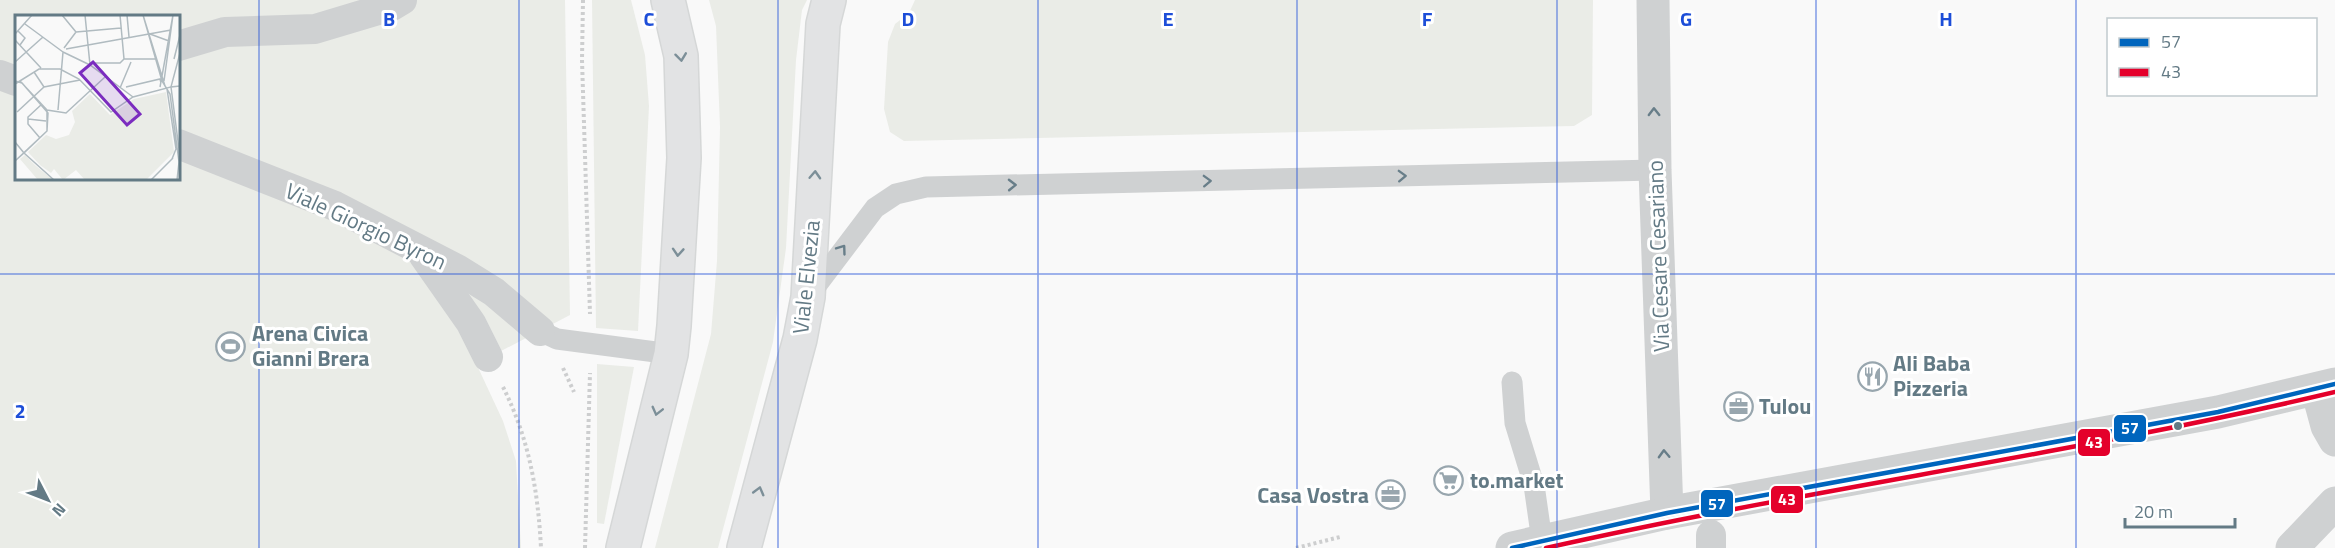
<svg xmlns="http://www.w3.org/2000/svg" width="2335" height="548" viewBox="0 0 2335 548" font-family="'Titillium Web',sans-serif">
<style>
.green{fill:#eaece7;fill-rule:evenodd}
.lines{fill:none;stroke-linecap:round;stroke-linejoin:round}
.secondary-casing{stroke:#d5d7d7;stroke-width:36}
.path{stroke:#cdcecf;stroke-width:4;stroke-dasharray:3 3;stroke-linecap:butt}
.service{stroke:#cfd1d2;stroke-width:21}
.pedestrian{stroke:#cfd1d2;stroke-width:30}
.minor{stroke:#cfd1d2;stroke-width:33}
.secondary{stroke:#e2e3e4;stroke-width:33}
.bus-1-casing{stroke:#fff;stroke-width:9}
.bus-2-casing{stroke:#fff;stroke-width:9}
.bus-1{stroke:#0065bd;stroke-width:4.5}
.bus-2{stroke:#e4002b;stroke-width:4.5}
.oneway{stroke:#7c8f98}
.oneway2{stroke:#687e89}
.grid{fill:none;stroke:#1d4ed8;stroke-width:1.5;stroke-opacity:0.55}
.bus-dot{fill:#637a85;stroke:#fff;stroke-width:2}
.labels{text-anchor:middle;dominant-baseline:central;stroke-width:6;stroke-linejoin:round;paint-order:stroke}
.street-label{font-size:22px;fill:#637a85;stroke:#fff}
.poi-label{font-size:22px;font-weight:bold;fill:#637a85;stroke:#fff;text-anchor:start}
.inset-road{fill:none;stroke:#b0bbc0;stroke-width:1.5}
.view{fill:#7b2cbf;fill-opacity:0.15;stroke:#7b2cbf;stroke-width:3}
.inset-edge{fill:none;stroke:#637a85;stroke-width:3}
.grid-label{font-size:20px;text-anchor:middle;font-weight:bold;fill:#1d4ed8;stroke:#fff;stroke-width:6;stroke-linejoin:round;paint-order:stroke}
.line-badge{stroke:#fff;stroke-width:2}
.badge-label{font-size:16px;text-anchor:middle;font-weight:bold;fill:#fff}
</style>
<rect width="100%" height="100%" fill="#f9f9f9"/>
<g class="green">
<path d="M0 0H565L570 315 503 350 475 361 503 421 516 461 521 548H0ZM16 16H178V178H16Z"/>
<path d="M592 0H631L645 55 649 106 638 331 596 328Z"/>
<path d="M709 0H807L802 10 796 60 786 248 773 342 718 548H655L711 334 717 261 720 127 716 26Z"/>
<path d="M915 0H1593L1592 115 1574 126 904 141 890 132 884 109 888 42 895 24 909 13Z"/>
<path d="M597 364 634 367 604 524 597 523Z"/>
</g>
<g class="lines">
<defs>
<g id="secondary">
<path d="M623 548 671 354 674 326 684 158 681 56 668 0"/>
<path d="M744 548 800 339 808 297 823 24 829 0"/>
</g>
</defs>
<use href="#secondary" class="secondary-casing"/>
<g class="path">
<path d="M583 0 582 60 590 314"/>
<path d="M563 368 574 392"/>
<path d="M503 387C529 439 538 490 541 548"/>
<path d="M585 548 590 373"/>
<path d="M1296 548 1340 537"/>
</g>
<g class="service">
<path d="M810 294 875 208 896 194 926 187 1655 170"/>
<path d="M540 331 557 339 671 354"/>
<path d="M1512 382 1515 423 1534 485 1542 541"/>
</g>
<g class="pedestrian">
<path d="M178 46 225 32 315 29 392 6 402 0"/>
<path d="M0 75 16 81"/>
<path d="M178 144 335 206 457 269 494 292 540 331"/>
<path d="M424 256 471 323 488 357"/>
<path d="M1711 535V548"/>
</g>
<g class="minor">
<path d="M1653 0 1655 170 1667 513"/>
<path d="M2317 389 2327 426 2335 440"/>
<path d="M1512 548 1667 513 2218 412 2335 384"/>
<path d="M2292 548 2335 503"/>
</g>
<use href="#secondary" class="secondary"/>
<defs>
<path id="bus-1" d="M1512 548 1667 513 2218 412 2335 384"/>
<path id="bus-2" d="M1546 548C1808 489 2074 454 2335 392"/>
</defs>
<use href="#bus-1" class="bus-1-casing"/>
<use href="#bus-2" class="bus-2-casing"/>
<use href="#bus-1" class="bus-1"/>
<use href="#bus-2" class="bus-2"/>
</g>
<defs><path id="oneway-chevron" d="M-2-3.5L2.5 0L-2 3.5" fill="none" stroke-width="1.6" stroke-linecap="round" stroke-linejoin="round" transform="scale(1.5)"/></defs>
<g class="oneway">
<use href="#oneway-chevron" transform="translate(681 57) rotate(83)"/>
<use href="#oneway-chevron" transform="translate(815 175) rotate(-87)"/>
<use href="#oneway-chevron" transform="translate(678 252) rotate(94)"/>
<use href="#oneway-chevron" transform="translate(657 411) rotate(104)"/>
<use href="#oneway-chevron" transform="translate(759 491) rotate(-75)"/>
</g>
<g class="oneway2">
<use href="#oneway-chevron" transform="translate(1654 112) rotate(-91)"/>
<use href="#oneway-chevron" transform="translate(1402 176) rotate(-2)"/>
<use href="#oneway-chevron" transform="translate(1207 181) rotate(-2)"/>
<use href="#oneway-chevron" transform="translate(1012 185) rotate(-1)"/>
<use href="#oneway-chevron" transform="translate(842 249) rotate(-54)"/>
<use href="#oneway-chevron" transform="translate(1664 454) rotate(-92)"/>
</g>
<path class="grid" d="M259 0V548M519 0V548M778 0V548M1038 0V548M1297 0V548M1557 0V548M1816 0V548M2076 0V548M0 274H2335"/>
<defs>
<symbol id="stadium-ring" viewBox="-11 -11 22 22"><circle r="9.5" fill="#fff" stroke="#98a6ae" stroke-width="1.5"/><path d="M0-5a6.5 5 0 1 0 0 10a6.5 5 0 1 0 0-10ZM-3.5-1.8h7v3.6h-7Z" fill="#98a6ae"/></symbol>
<symbol id="restaurant-ring" viewBox="-11 -11 22 22"><circle r="9.5" fill="#fff" stroke="#98a6ae" stroke-width="1.5"/><path d="M-5-6h1v4h1v-4h1v4h1v-4h1v5L-1.5 .5V6h-2V.5L-5-1ZM5-6V6H3V1.5H1.5Q1.5-4 5-6Z" fill="#98a6ae"/></symbol>
<symbol id="office-ring" viewBox="-11 -11 22 22"><circle r="9.5" fill="#fff" stroke="#98a6ae" stroke-width="1.5"/><path d="M-6-3h4V-5.5h4V-3h4V5H-6ZM-1-4.5V-3h2v-1.5ZM-6 0V1H6V0Z" fill="#98a6ae"/></symbol>
<symbol id="supermarket-ring" viewBox="-11 -11 22 22"><circle r="9.5" fill="#fff" stroke="#98a6ae" stroke-width="1.5"/><path d="M-6-5.5h2.5l.6 2H6L4.5 2H-2.5L-4.4-4H-6ZM-1.5 3.2a1.3 1.3 0 1 0 .1 0ZM3 3.2a1.3 1.3 0 1 0 .1 0Z" fill="#98a6ae"/></symbol>
</defs>
<g fill-rule="evenodd">
<use href="#stadium-ring" x="214" y="330" width="33" height="33"/>
<use href="#restaurant-ring" x="1856" y="360" width="33" height="33"/>
<use href="#office-ring" x="1722" y="390" width="33" height="33"/>
<use href="#supermarket-ring" x="1432" y="464" width="33" height="33"/>
<use href="#office-ring" x="1374" y="478" width="33" height="33"/>
</g>
<circle class="bus-dot" cx="2178" cy="426" r="5"/>
<g class="labels">
<g class="street-label">
<text transform="translate(366 226) rotate(25)">Viale Giorgio Byron</text>
<text transform="translate(1658 256) rotate(-92)">Via Cesare Cesariano</text>
<text transform="translate(806 277) rotate(-84)">Viale Elvezia</text>
</g>
<g class="poi-label">
<text x="252" y="333">Arena Civica<tspan x="252" dy="25">Gianni Brera</tspan></text>
<text x="1893" y="363">Ali Baba<tspan x="1893" dy="25">Pizzeria</tspan></text>
<text x="1759" y="406">Tulou</text>
<text x="1470" y="480">to.market</text>
<text x="1369" y="495" text-anchor="end">Casa Vostra</text>
</g>
</g>
<g transform="translate(15 15)">
<rect width="165" height="165" fill="#f9f9f9"/>
<path d="M151 77 159 137 131 165H70L61 155 48 165 39 154 36 158 25 150 13 137 31 120 41 124 54 120 60 107 57 96 75 79 95 100 119 84ZM10 140 21 151 38 165H23L5 144Z" fill="#eaece7"/>
<path class="inset-road" d="M47 0 61 17M70 0 75 50M112 0 114 22M128 0 150 71M128 0 147 66 155 79 164 147 162 165M10 9 48 37 43 95M3 16 10 23 5 30M61 17 106 13M0 19 17 0M135 19 154 26M0 25 26 53M49 33 61 17M51 34 156 15M48 37 75 50 118 82M109 44H141M159 44 165 20M0 47 28 22M75 48H105L109 44 105 0M19 57 29 72M0 66 7 68 33 98 32 116 0 146M5 66 32 95 51 98 90 62M149 66 158 0M0 69 24 54H45L64 64 96 97 118 82 156 72 165 38M165 71 156 72 165 142M111 72 145 64 146 68M145 72 158 0M105 73 116 47M152 74 161 134 157 144M32 96V116L9 138 39 165M2 97 29 72 65 65M13 104 31 106M25 123 13 109V102L27 89M0 127 9 138 0 146M136 165 158 143"/>
<path class="view" d="M78 47 125 99 112 110 65 58Z"/>
<rect width="165" height="165" class="inset-edge"/>
</g>
<g class="grid-label">
<text x="389" y="26">B</text>
<text x="649" y="26">C</text>
<text x="908" y="26">D</text>
<text x="1168" y="26">E</text>
<text x="1427" y="26">F</text>
<text x="1686" y="26">G</text>
<text x="1946" y="26">H</text>
<text x="20" y="418">2</text>
</g>
<g class="line-badge">
<rect x="2113" y="414" width="34" height="29" rx="6" fill="#0065bd"/>
<rect x="2077" y="428" width="34" height="29" rx="6" fill="#e4002b"/>
<rect x="1770" y="485" width="34" height="29" rx="6" fill="#e4002b"/>
<rect x="1700" y="489" width="34" height="29" rx="6" fill="#0065bd"/>
</g>
<g class="badge-label">
<text x="2130" y="434">57</text>
<text x="2094" y="448">43</text>
<text x="1787" y="505">43</text>
<text x="1717" y="510">57</text>
</g>
<rect x="2107" y="18" width="210" height="78" fill="#ffffff" stroke="#c1cace" stroke-width="1.5"/>
<rect x="2119" y="38" width="30" height="9" fill="#0065bd" stroke="#c1cace" stroke-width="1.5"/>
<text x="2161" y="48" font-size="18" fill="#637a85">57</text>
<rect x="2119" y="68" width="30" height="9" fill="#e4002b" stroke="#c1cace" stroke-width="1.5"/>
<text x="2161" y="78" font-size="18" fill="#637a85">43</text>
<g transform="translate(48 500) rotate(132)" stroke="#ffffff" stroke-width="4.5" paint-order="stroke">
<path d="M0-4.5L10 22L0 15L-10 22Z" fill="#637a85"/>
<text y="-9" font-size="16" font-weight="bold" text-anchor="middle" fill="#637a85">N</text>
</g>
<path d="M2125 518v9h110v-9" fill="none" stroke="#637a85" stroke-width="3"/>
<text x="2134" y="518" font-size="18" fill="#637a85" stroke="#ffffff" stroke-width="4.5" paint-order="stroke">20 m</text>
</svg>
